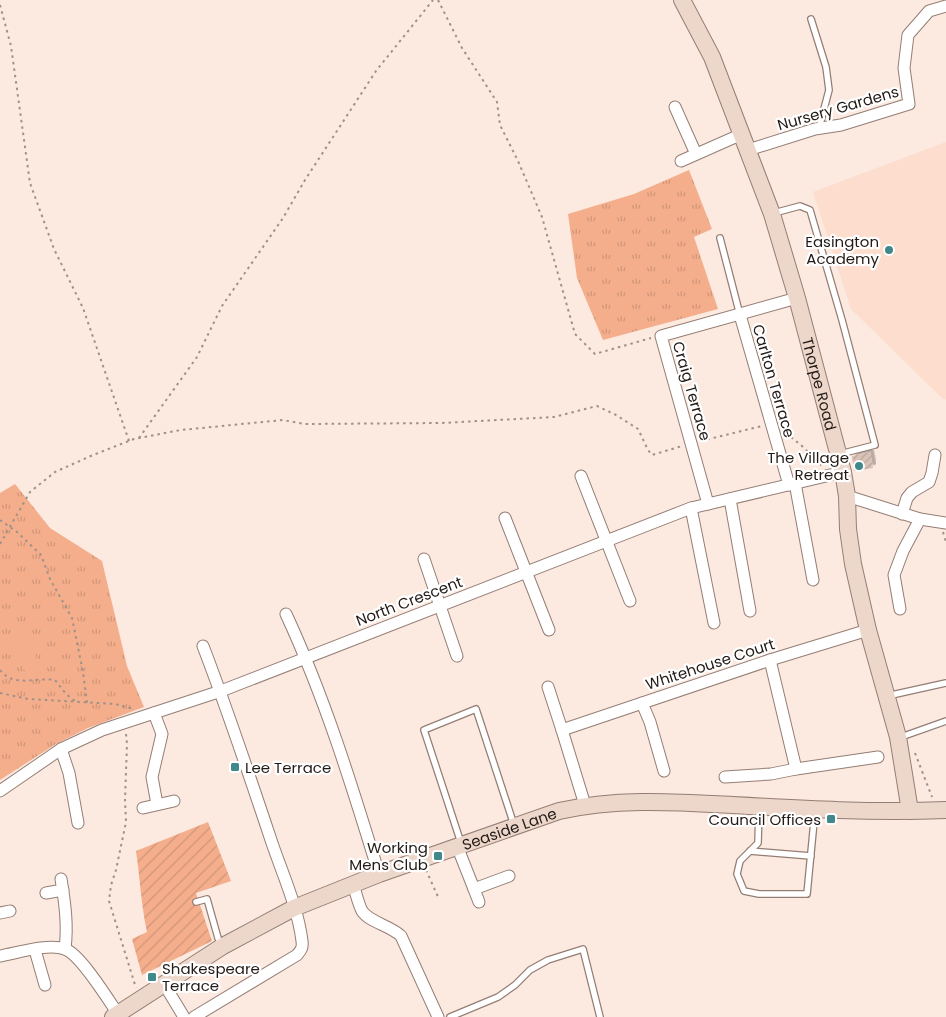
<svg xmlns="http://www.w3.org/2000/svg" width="946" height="1017" viewBox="0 0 946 1017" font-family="Poppins,sans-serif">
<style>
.built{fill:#fcddce}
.park{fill:url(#park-tufts)}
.garden{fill:url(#garden-furrows)}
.pitch{fill:#f4ae8c}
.building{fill:url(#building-hatch);filter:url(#shadow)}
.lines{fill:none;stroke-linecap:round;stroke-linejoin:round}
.service-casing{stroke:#947e74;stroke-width:8}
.minor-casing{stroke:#947e74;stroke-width:13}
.secondary-casing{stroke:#947e74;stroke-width:18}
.path{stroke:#9f918a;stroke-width:2;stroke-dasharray:2.5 4;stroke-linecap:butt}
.service{stroke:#fff;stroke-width:5.5}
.minor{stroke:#fff;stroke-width:11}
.secondary{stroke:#edd7cb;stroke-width:16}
.poi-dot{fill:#40888a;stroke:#fff;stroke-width:2}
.labels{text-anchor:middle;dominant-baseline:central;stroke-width:4.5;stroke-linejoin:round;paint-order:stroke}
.street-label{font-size:15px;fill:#221a16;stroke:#fff}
.poi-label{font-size:15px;fill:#221a16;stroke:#fff;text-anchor:end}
</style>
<defs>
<pattern id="park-tufts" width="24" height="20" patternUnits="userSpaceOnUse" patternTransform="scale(1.25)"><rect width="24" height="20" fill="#f4ae8c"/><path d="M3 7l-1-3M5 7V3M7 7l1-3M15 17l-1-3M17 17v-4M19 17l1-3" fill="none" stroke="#d19578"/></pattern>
<pattern id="garden-furrows" width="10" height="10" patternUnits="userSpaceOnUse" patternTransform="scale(1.25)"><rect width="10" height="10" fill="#f4ae8c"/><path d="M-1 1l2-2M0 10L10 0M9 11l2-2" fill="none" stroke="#d19578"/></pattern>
<pattern id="building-hatch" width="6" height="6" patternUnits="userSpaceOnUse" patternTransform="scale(1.25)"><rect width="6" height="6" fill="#dac2b7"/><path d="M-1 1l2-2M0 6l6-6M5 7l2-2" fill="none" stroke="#bba69d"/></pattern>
<filter id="shadow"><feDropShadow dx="3.5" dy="-3.5" stdDeviation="0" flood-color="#0004"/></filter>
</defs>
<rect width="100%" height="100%" fill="#fce9e0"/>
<path class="built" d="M946 142V399L944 400 851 309 813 192Z"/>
<g class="park">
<path d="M689 170 712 229 694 237 718 309 603 340 577 278 568 214 634 194Z"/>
<path d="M15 484 50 528 102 561 127 666 144 707 88 728 56 744 0 780V493Z"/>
</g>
<path class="garden" d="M208 822 231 881 196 893 212 941 142 975 132 939 147 932C141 905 140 878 136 851Z"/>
<path class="pitch" d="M31 623 38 668 24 670 21 651 7 653 6 641 19 639 18 625Z"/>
<path class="building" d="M870 452 873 468 854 471 852 456Z"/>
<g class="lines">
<defs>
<g id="service">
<path d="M811 19 826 67 829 90 819 128"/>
<path d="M774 213 800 206 810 210 842 320 875 445 840 454"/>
<path d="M720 238 740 315"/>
<path d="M887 696 946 683"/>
<path d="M901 737 946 721"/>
<path d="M759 809 758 843 740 861 737 874 744 891 759 894H807L815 811"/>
<path d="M461 843 424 730 476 709 514 825"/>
<path d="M750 851 811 856"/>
<path d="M196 902 207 899 218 938 221 945"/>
<path d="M450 1017 498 997 515 985 530 970 548 960 583 949 600 1017"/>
</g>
<g id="minor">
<path d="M675 107 696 154"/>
<path d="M748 150 815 129 841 125 909 104 904 68 908 35 929 11 946 6"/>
<path d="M681 161 742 134"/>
<path d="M740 315 789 485"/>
<path d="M581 476 630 601"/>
<path d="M795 483 813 580"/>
<path d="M847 496 920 519 946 523"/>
<path d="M730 499 750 611"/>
<path d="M708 504 661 336 797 298"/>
<path d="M691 508 714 623"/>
<path d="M902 514 907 498 912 492 929 482 932 473 935 455"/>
<path d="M505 518 549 630"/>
<path d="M424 559 457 656"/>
<path d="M900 609 894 575 903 551 920 519"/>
<path d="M286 614C325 698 352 786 379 874"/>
<path d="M548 687 562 730 770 660 868 630"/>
<path d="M642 703 650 722 664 771"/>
<path d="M154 713 162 734 152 777 157 804"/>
<path d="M562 730 585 805"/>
<path d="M61 749 69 773 78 823"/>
<path d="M796 769 878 757"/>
<path d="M725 777 771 774 796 769 770 660"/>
<path d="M0 791 61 749 102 730 221 691 691 508 843 472"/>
<path d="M143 808 174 801"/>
<path d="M457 846 474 889 509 876"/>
<path d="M61 879C65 903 68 925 65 949"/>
<path d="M353 884C356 893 358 903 362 911 369 922 391 926 401 936L438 1017"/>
<path d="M474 889 479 902"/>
<path d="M46 893 63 890"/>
<path d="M0 913 10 911"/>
<path d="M35 950 45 985"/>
<path d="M0 956C17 953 48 943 65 949 80 954 108 999 118 1014"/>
<path d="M164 984 184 1017"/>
<path d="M194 1017 297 955C301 950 303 948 302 941 298 908 283 875 272 843 250 777 228 711 203 646"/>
</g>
<g id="secondary">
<path id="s1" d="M682 0 712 57 772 214 797 298 843 472 847 496 848 529 853 564 868 630 898 737 910 811"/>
<path id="s2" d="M113 1017 223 946 294 908 379 874 559 811C617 798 675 802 733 805 804 809 875 813 946 810"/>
</g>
</defs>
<use href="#service" class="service-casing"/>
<use href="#minor" class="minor-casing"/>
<use href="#secondary" class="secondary-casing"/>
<g class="path">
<path d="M438 0 462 48 497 102 500 125 518 161 542 217 575 334 595 354 651 338"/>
<path d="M0 5 11 46 30 183 54 249 83 308 129 441"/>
<path d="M786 433 802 446 823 467"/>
<path d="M139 438 197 357 222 306 283 218 305 180 376 71 433 0"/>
<path d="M701 441 762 426"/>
<path d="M0 520 17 532 41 555 50 579 72 618 83 672 87 703"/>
<path d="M943 532 946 542"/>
<path d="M0 544 30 492 55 472 93 455 134 439 181 430 283 420 304 424 442 423 554 417 597 406 616 415 638 429 648 450 652 455 682 446"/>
<path d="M0 670C14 688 36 677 55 680L66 694 75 701"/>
<path d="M0 693 28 699 115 704 134 709"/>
<path d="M126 734 127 744 125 800 126 822 116 870 111 885 109 901 136 988"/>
<path d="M915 753 932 797"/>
<path d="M426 870 439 899"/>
</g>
<use href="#service" class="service"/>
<use href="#minor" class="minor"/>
<use href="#secondary" class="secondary"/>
</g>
<g class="poi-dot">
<circle cx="889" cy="250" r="5"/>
<circle cx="859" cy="466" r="5"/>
<rect x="230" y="762" width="10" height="10" rx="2.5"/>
<rect x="826" y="814" width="10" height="10" rx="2.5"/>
<rect x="433" y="851" width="10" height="10" rx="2.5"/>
<rect x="147" y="972" width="10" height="10" rx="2.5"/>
</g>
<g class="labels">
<g class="street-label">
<text transform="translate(838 108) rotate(-16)">Nursery Gardens</text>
<text transform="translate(774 381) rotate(74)">Carlton Terrace</text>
<text stroke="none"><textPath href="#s1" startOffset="409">Thorpe Road</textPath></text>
<text transform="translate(692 391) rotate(74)">Craig Terrace</text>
<text transform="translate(409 601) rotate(-21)">North Crescent</text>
<text transform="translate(710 664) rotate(-18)">Whitehouse Court</text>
<text stroke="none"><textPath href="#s2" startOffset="441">Seaside Lane</textPath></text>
</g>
<g class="poi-label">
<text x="879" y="241">Easington<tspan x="879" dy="17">Academy</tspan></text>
<text x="849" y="457">The Village<tspan x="849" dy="17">Retreat</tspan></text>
<text x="245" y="767" text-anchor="start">Lee Terrace</text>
<text x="821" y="819">Council Offices</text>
<text x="428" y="847">Working<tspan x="428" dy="17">Mens Club</tspan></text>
<text x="162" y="968" text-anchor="start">Shakespeare<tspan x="162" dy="17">Terrace</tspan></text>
</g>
</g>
</svg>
